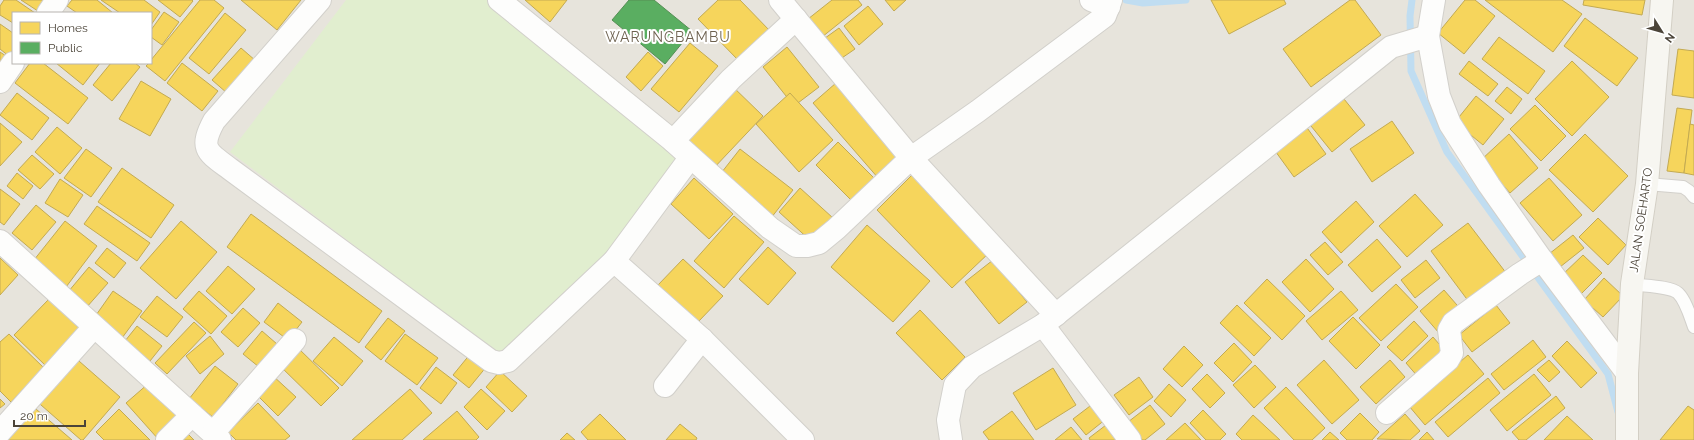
<svg xmlns="http://www.w3.org/2000/svg" width="1694" height="440" viewBox="0 0 1694 440" font-family="Raleway,sans-serif">
<style>
.residential{fill:#e7e4dc;fill-rule:evenodd}
.green{fill:#e1eecf}
.homes{fill:#f6d55c;stroke:#c3aa52}
.public{fill:#5aae61;stroke:#568e55}
.lines{fill:none;stroke-linecap:round;stroke-linejoin:round}
.stream{stroke:#c0ddf1;stroke-width:7}
.lane-casing{stroke:#d2d0cb;stroke-width:14}
.street-casing{stroke:#d2d0cb;stroke-width:24}
.secondary-casing{stroke:#d3cfc5;stroke-width:24}
.lane{stroke:#fdfdfc;stroke-width:12}
.street{stroke:#fdfdfc;stroke-width:22}
.secondary{stroke:#f7f6f1;stroke-width:22}
.labels{text-anchor:middle;dominant-baseline:central;stroke-width:4;stroke-linejoin:round;paint-order:stroke}
.street-label{font-size:12px;fill:#4b4439;stroke:#fff}
.quarter-label{font-size:14px;letter-spacing:1px;fill:#6e6250;stroke:#fff}
</style>
<rect width="100%" height="100%" fill="#f4f2ee"/>
<path class="residential" d="M0 0H1694V440H0ZM13 13H151V63H13Z"/>
<path class="green" d="M346 0H488L690 158 614 261 508 361 230 152Z"/>
<g class="homes">
<path d="M4 0H16L35 13H13V23L0 15V6Z"/>
<path d="M21 0H52L41 13Z"/>
<path d="M72 0H97L113 13H77L67 6Z"/>
<path d="M101 0H144L160 12 151 25V13H120Z"/>
<path d="M158 0H192L193 1 180 17Z"/>
<path d="M200 0H214L224 8 165 81 146 66 149 63H151V60Z"/>
<path d="M241 0H301L277 30Z"/>
<path d="M525 0H567L550 22Z"/>
<path d="M718 0H740L770 31 739 61 698 19Z"/>
<path d="M832 0H858L862 5 822 37 808 19Z"/>
<path d="M885 0H906L894 11Z"/>
<path d="M1211 0H1284L1286 4 1229 34Z"/>
<path d="M1350 0H1355L1381 35 1311 87 1283 49Z"/>
<path d="M1465 0H1475L1495 16 1464 54 1438 33Z"/>
<path d="M1485 0H1562L1582 14 1553 52Z"/>
<path d="M1584 0H1645L1642 15 1583 5Z"/>
<path d="M868 6 883 24 859 45 844 26Z"/>
<path d="M164 12 179 22 162 45 151 37V30Z"/>
<path d="M225 13 246 30 209 74 189 58Z"/>
<path d="M1585 18 1638 58 1617 86 1564 46Z"/>
<path d="M0 24 13 33V53L10 57 0 49Z"/>
<path d="M839 28 855 49 836 62 821 41Z"/>
<path d="M1499 37 1545 71 1528 94 1482 59Z"/>
<path d="M690 43 718 66 679 112 651 89Z"/>
<path d="M787 47 819 87 794 106 763 67Z"/>
<path d="M241 48 256 61 227 93 212 80Z"/>
<path d="M1678 49 1694 51V98L1672 95Z"/>
<path d="M0 52 9 58 0 72Z"/>
<path d="M648 52 663 66 641 91 626 77Z"/>
<path d="M1469 61 1498 84 1488 96 1459 74Z"/>
<path d="M1572 61 1609 97 1572 136 1535 99Z"/>
<path d="M30 63H43L88 98 68 124 15 83Z"/>
<path d="M56 63H100L83 85Z"/>
<path d="M111 63H135L140 67 112 101 93 85Z"/>
<path d="M182 63 218 91 202 111 167 83Z"/>
<path d="M141 81 171 99 150 136 119 119Z"/>
<path d="M729 83 763 116 712 170 678 137Z"/>
<path d="M836 83 902 159 879 179 813 103Z"/>
<path d="M1507 87 1522 99 1511 114 1495 101Z"/>
<path d="M17 93 49 118 32 140 0 115Z"/>
<path d="M790 93 833 140 799 172 756 124Z"/>
<path d="M1340 94 1365 125 1332 152 1307 121Z"/>
<path d="M1476 96 1504 119 1483 145 1455 122Z"/>
<path d="M1535 105 1566 136 1541 161 1510 129Z"/>
<path d="M1677 108 1692 110 1684 173 1667 171Z"/>
<path d="M1392 121 1414 153 1372 182 1350 149Z"/>
<path d="M0 123 22 142 0 166Z"/>
<path d="M1690 124 1694 125V175L1684 173Z"/>
<path d="M1305 125 1326 154 1294 177 1273 148Z"/>
<path d="M57 127 82 148 60 174 35 152Z"/>
<path d="M1509 134 1538 168 1510 193 1481 160Z"/>
<path d="M1585 134 1628 176 1593 212 1549 170Z"/>
<path d="M838 142 876 180 854 203 816 165Z"/>
<path d="M86 149 112 168 91 197 64 178Z"/>
<path d="M740 149 793 190 771 218 718 177Z"/>
<path d="M32 155 54 174 40 189 18 170Z"/>
<path d="M122 168 174 205 151 238 98 202Z"/>
<path d="M17 173 33 186 23 199 7 186Z"/>
<path d="M914 173 990 252 952 288 877 210Z"/>
<path d="M694 178 733 214 709 239 671 204Z"/>
<path d="M1549 178 1582 215 1553 241 1520 203Z"/>
<path d="M60 179 83 195 68 217 45 203Z"/>
<path d="M800 188 833 218 812 242 779 212Z"/>
<path d="M0 189 20 204 4 225 0 222Z"/>
<path d="M1415 194 1443 225 1407 257 1379 226Z"/>
<path d="M1356 201 1374 222 1341 253 1322 232Z"/>
<path d="M36 205 56 222 32 250 12 233Z"/>
<path d="M97 206 150 243 137 261 84 224Z"/>
<path d="M251 214 382 311 359 343 227 247Z"/>
<path d="M734 216 764 242 724 288 694 261Z"/>
<path d="M1598 218 1626 245 1608 265 1579 237Z"/>
<path d="M65 221 97 246 63 291 30 265Z"/>
<path d="M181 221 217 252 176 299 140 268Z"/>
<path d="M1468 223 1510 278 1472 306 1431 251Z"/>
<path d="M867 225 930 281 893 322 831 267Z"/>
<path d="M1573 235 1584 248 1560 267 1549 254Z"/>
<path d="M1377 239 1401 267 1372 292 1348 265Z"/>
<path d="M1325 242 1343 262 1328 275 1310 255Z"/>
<path d="M768 247 796 273 768 305 739 279Z"/>
<path d="M107 248 126 263 114 278 95 263Z"/>
<path d="M1583 255 1602 273 1579 296 1560 277Z"/>
<path d="M0 258 18 275 0 295Z"/>
<path d="M683 259 723 296 698 322 658 285Z"/>
<path d="M1306 259 1334 289 1310 312 1282 282Z"/>
<path d="M993 260 1027 302 999 324 965 282Z"/>
<path d="M1426 260 1440 278 1415 298 1401 280Z"/>
<path d="M228 266 255 289 232 314 206 291Z"/>
<path d="M89 267 108 283 86 308 68 292Z"/>
<path d="M1604 278 1623 296 1603 317 1584 300Z"/>
<path d="M1267 279 1305 316 1282 340 1244 303Z"/>
<path d="M1396 284 1418 307 1381 341 1359 318Z"/>
<path d="M1444 290 1463 312 1439 333 1420 311Z"/>
<path d="M113 291 142 311 122 338 94 318Z"/>
<path d="M199 291 227 316 211 334 183 309Z"/>
<path d="M1341 291 1358 310 1322 340 1306 321Z"/>
<path d="M157 296 183 317 167 337 140 317Z"/>
<path d="M49 299 81 330 46 366 14 335Z"/>
<path d="M278 303 302 322 288 340 264 322Z"/>
<path d="M1237 305 1271 338 1254 356 1220 323Z"/>
<path d="M1496 305 1510 323 1472 352 1459 335Z"/>
<path d="M243 308 260 323 238 347 221 332Z"/>
<path d="M920 310 965 357 942 380 896 333Z"/>
<path d="M1353 317 1380 345 1356 369 1329 341Z"/>
<path d="M388 318 405 331 381 360 365 347Z"/>
<path d="M1414 321 1428 336 1402 361 1387 347Z"/>
<path d="M194 322 206 333 167 374 155 363Z"/>
<path d="M137 326 162 346 150 361 125 341Z"/>
<path d="M262 331 277 344 259 367 243 354Z"/>
<path d="M9 334 44 368 11 402 0 391V342Z"/>
<path d="M405 334 438 358 417 385 385 361Z"/>
<path d="M210 336 224 354 200 374 186 356Z"/>
<path d="M334 337 363 361 342 386 313 361Z"/>
<path d="M1433 337 1446 352 1419 378 1406 363Z"/>
<path d="M1533 340 1546 357 1504 390 1491 374Z"/>
<path d="M1567 341 1597 373 1581 388 1552 356Z"/>
<path d="M1234 343 1252 362 1233 382 1214 363Z"/>
<path d="M1184 346 1203 365 1182 387 1163 369Z"/>
<path d="M297 347 339 388 321 406 279 365Z"/>
<path d="M471 353 487 366 469 388 453 375Z"/>
<path d="M71 354 120 397 83 440H81L33 398Z"/>
<path d="M1468 355 1484 374 1425 425 1409 406Z"/>
<path d="M1324 360 1359 400 1332 424 1297 385Z"/>
<path d="M1390 360 1405 377 1376 404 1360 387Z"/>
<path d="M1549 360 1560 372 1549 382 1537 370Z"/>
<path d="M1255 365 1276 387 1254 408 1233 385Z"/>
<path d="M215 366 238 384 213 417 189 399Z"/>
<path d="M436 367 457 383 441 404 420 388Z"/>
<path d="M1053 368 1076 405 1036 430 1013 393Z"/>
<path d="M500 371 527 396 512 412 486 387Z"/>
<path d="M1207 374 1225 393 1210 408 1192 389Z"/>
<path d="M1534 374 1551 395 1507 431 1490 410Z"/>
<path d="M272 375 296 397 278 416 255 393Z"/>
<path d="M1139 377 1153 397 1129 415 1114 395Z"/>
<path d="M1488 378 1500 393 1448 437 1435 422Z"/>
<path d="M149 383 182 420 159 440 126 403Z"/>
<path d="M1169 384 1186 400 1171 417 1154 401Z"/>
<path d="M1286 387 1325 428 1312 440H1294L1264 408Z"/>
<path d="M410 389 432 413 402 440H352Z"/>
<path d="M481 389 505 411 487 430 464 407Z"/>
<path d="M1556 396 1565 408 1526 440H1519L1512 432Z"/>
<path d="M0 399 5 404 0 408Z"/>
<path d="M29 403 72 440H0Z"/>
<path d="M258 403 290 436 285 440H236L228 432Z"/>
<path d="M1094 403 1106 419 1086 435 1073 419Z"/>
<path d="M1150 405 1165 424 1145 440H1142L1128 422Z"/>
<path d="M1688 406 1694 410V440H1660Z"/>
<path d="M119 409 150 440H104L96 432Z"/>
<path d="M1203 410 1226 434 1220 440H1206L1190 423Z"/>
<path d="M457 411 479 437 476 440H423Z"/>
<path d="M1012 411 1034 440H989L983 432Z"/>
<path d="M1360 413 1379 432 1372 440H1347L1340 433Z"/>
<path d="M600 414 626 440H588L581 432Z"/>
<path d="M1405 414 1420 431 1410 440 1377 439Z"/>
<path d="M1253 415 1280 440H1242L1236 434Z"/>
<path d="M1567 416 1593 440H1544Z"/>
<path d="M1110 422 1117 440H1090L1089 438Z"/>
<path d="M1185 423 1201 440H1166Z"/>
<path d="M680 424 697 438 696 440H666Z"/>
<path d="M1071 427 1082 440H1055Z"/>
<path d="M182 428 194 440H169Z"/>
<path d="M1330 432 1339 440H1322Z"/>
<path d="M1427 432 1434 440H1419Z"/>
<path d="M567 433 575 440H560Z"/>
</g>
<path class="public" d="M629 0H654L692 31 665 64 612 20Z"/>
<g class="lines">
<g class="stream">
<path d="M1126 0 1143 3 1186 0"/>
<path d="M1412 0 1410 16 1411 71 1447 152 1608 374 1618 412"/>
</g>
<defs>
<g id="lane">
<path d="M1647 184 1683 187 1689 191 1694 197"/>
<path d="M1632 284C1643 286 1670 286 1678 293 1686 301 1690 316 1694 327"/>
</g>
<g id="street">
<path d="M320 0 214 121C199 149 207 152 230 169L491 361 499 363 508 361 614 261 690 158"/>
<path d="M499 0 673 141 770 228 796 246H807L819 243 836 229 911 158 978 111 1105 16 1111 0"/>
<path d="M780 0 911 158 1056 315"/>
<path d="M1091 0 1109 7"/>
<path d="M1434 0 1428 36 1439 96 1450 124 1489 185 1542 260 1627 373"/>
<path d="M48 13 57 0"/>
<path d="M0 82 13 63"/>
<path d="M673 141 731 79 796 19"/>
<path d="M0 241 220 440"/>
<path d="M614 261 702 339 803 440"/>
<path d="M1043 325 1130 440"/>
<path d="M665 386 702 339"/>
<path d="M1387 413 1448 360 1452 353 1449 330 1453 323 1520 274 1542 260"/>
<path d="M0 432 94 327"/>
<path d="M213 433 295 340"/>
<path d="M167 440 192 415"/>
<path d="M951 440 948 420 955 385 972 367 1043 325 1391 47 1428 36"/>
</g>
<path id="secondary" d="M1627 440V373L1632 284 1647 184 1662 0"/>
</defs>
<use href="#lane" class="lane-casing"/>
<use href="#street" class="street-casing"/>
<use href="#secondary" class="secondary-casing"/>
<use href="#lane" class="lane"/>
<use href="#street" class="street"/>
<use href="#secondary" class="secondary"/>
</g>
<g class="labels">
<g class="street-label">
<text transform="translate(1641 220) rotate(-82)">JALAN SOEHARTO</text>
</g>
<g class="quarter-label">
<text x="668" y="37">WARUNGBAMBU</text>
</g>
</g>
<rect x="12" y="12" width="140" height="52" fill="#ffffff" stroke="#b7b4b0"/>
<rect x="20" y="22" width="20" height="12" fill="#f6d55c" stroke="#b7b4b0"/>
<text x="48" y="32" font-size="12" fill="#4b4439">Homes</text>
<rect x="20" y="42" width="20" height="12" fill="#5aae61" stroke="#b7b4b0"/>
<text x="48" y="52" font-size="12" fill="#4b4439">Public</text>
<g transform="translate(1662 32) rotate(127)" stroke="#ffffff" stroke-width="3" paint-order="stroke">
<path d="M0-3L7 15L0 10L-7 15Z" fill="#4b4439"/>
<text y="-6" font-size="11" font-weight="bold" text-anchor="middle" fill="#4b4439">N</text>
</g>
<path d="M14 420v6h71v-6" fill="none" stroke="#4b4439" stroke-width="2"/>
<text x="20" y="420" font-size="12" fill="#4b4439" stroke="#ffffff" stroke-width="3" paint-order="stroke">20 m</text>
</svg>
